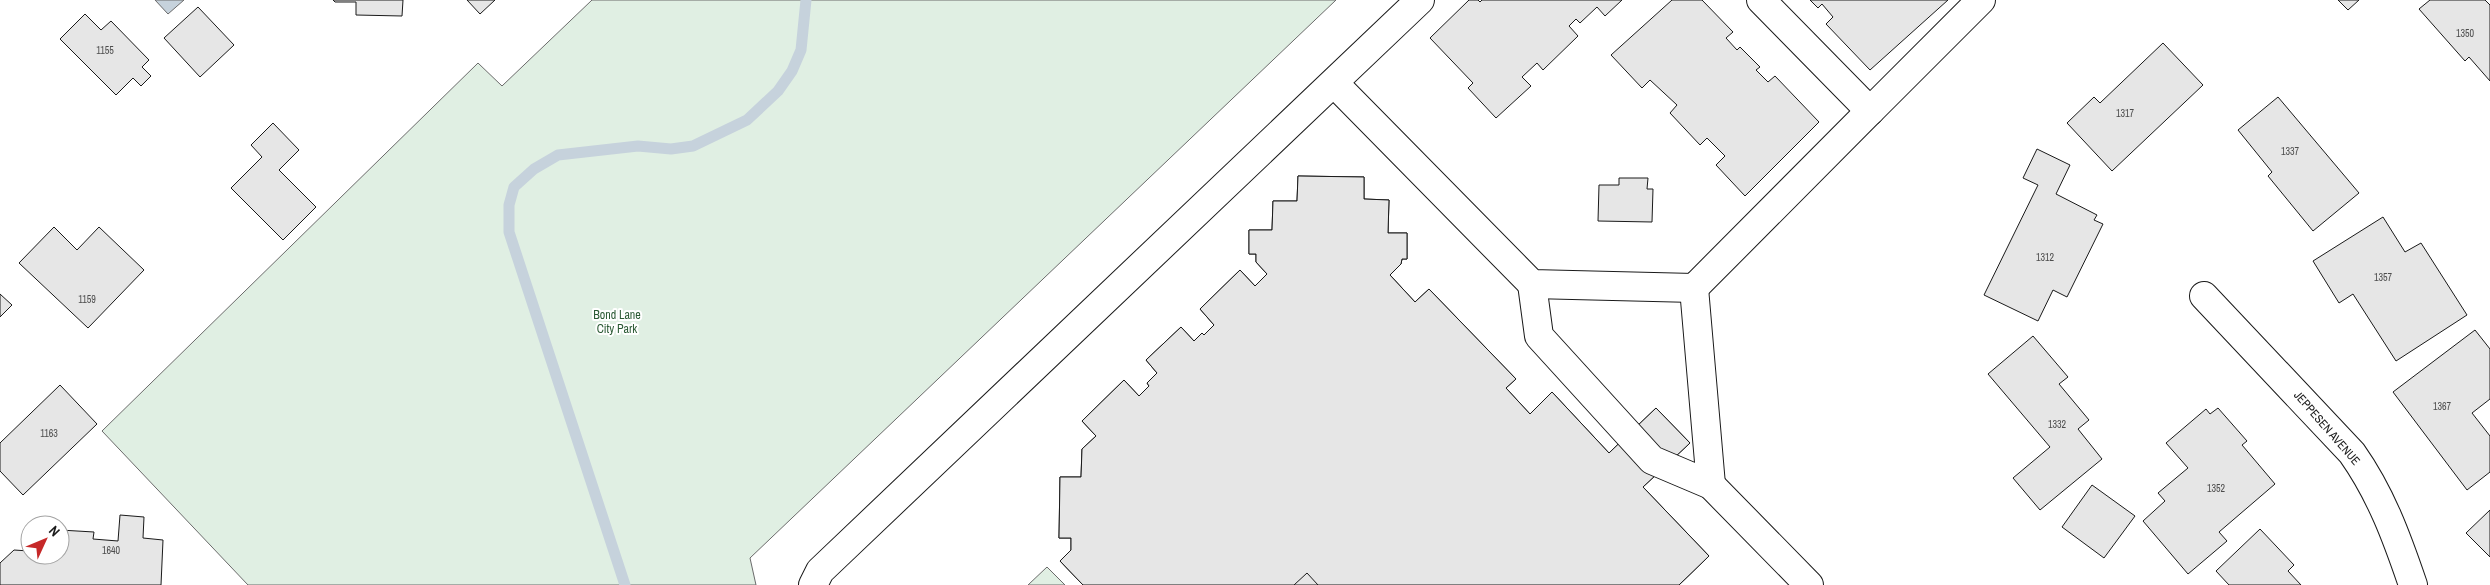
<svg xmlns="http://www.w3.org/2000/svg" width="2490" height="585" viewBox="0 0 2490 585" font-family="'Archivo Narrow',sans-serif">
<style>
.green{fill:#e0efe3;stroke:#6a6a6a}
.water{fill:#c6d2dc;stroke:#6a6a6a}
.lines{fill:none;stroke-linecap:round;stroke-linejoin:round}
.stream{stroke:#c6d2dc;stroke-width:11}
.building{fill:#e6e6e6;stroke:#1a1a1a}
.minor-casing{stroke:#1a1a1a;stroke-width:30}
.minor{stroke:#fff;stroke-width:28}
.labels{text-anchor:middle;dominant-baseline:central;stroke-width:4;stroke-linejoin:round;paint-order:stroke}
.number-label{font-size:10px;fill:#4d4d4d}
.park-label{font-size:12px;fill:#2b5a34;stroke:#fff}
.street-label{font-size:12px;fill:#1a1a1a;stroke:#fff}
</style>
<rect width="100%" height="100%" fill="#fff"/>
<g class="green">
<path d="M592 0H1336L750 558 756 585H248L102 431 478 63 502 86Z"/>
<path d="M1047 567 1065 585H1028Z"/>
</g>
<path class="water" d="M155 0H184L168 14Z"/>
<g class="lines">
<path class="stream" d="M625 585 509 232V205L514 187 534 169 558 155 638 146 671 149 693 146 747 120 778 91 792 71 801 50 806 0"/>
</g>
<g class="building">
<path d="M333 0H403L402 16 356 15V2H335Z"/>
<path d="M467 0H495L480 14Z"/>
<path d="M1469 0H1478L1480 2 1482 0H1622L1605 16 1597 7 1580 23 1576 19 1569 26 1578 36 1543 70 1537 63 1522 77 1531 86 1496 118 1468 88 1473 83 1430 38Z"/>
<path d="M1672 0H1702L1733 32 1726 38 1737 50 1740 47 1760 67 1756 70 1768 82 1775 76 1819 122 1745 196 1716 165 1725 156 1707 138 1700 145 1670 113 1677 105 1650 80 1642 88 1611 55Z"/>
<path d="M1810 0H1948L1870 70 1826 24 1833 17 1822 4 1818 8Z"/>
<path d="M2338 0H2359L2348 10Z"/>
<path d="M2430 0H2485L2490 5V81L2469 57 2465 61 2419 9Z"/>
<path d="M198 7 234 45 200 77 164 38Z"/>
<path d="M85 14 101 30 111 21 149 60 142 67 151 76 141 86 133 78 116 95 60 39Z"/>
<path d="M2163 43 2203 85 2112 171 2067 123 2094 97 2100 103Z"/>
<path d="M2278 97 2359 193 2313 231 2268 176 2272 172 2238 130Z"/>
<path d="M273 123 299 150 279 170 316 207 283 240 231 188 262 157 251 145Z"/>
<path d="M2037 149 2070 165 2056 194 2097 215 2094 220 2103 224 2067 297 2053 290 2038 321 1984 295 2038 185 2023 178Z"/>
<path d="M1298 176 1364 177V199L1389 200 1388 233H1407V259H1402L1401 264 1390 275 1415 302 1429 289 1516 379 1506 388 1530 414 1552 392 1609 453 1656 408 1690 443 1643 487 1709 556 1679 585H1564L1549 570 1553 567 1538 551 1544 546 1528 529 1526 540 1511 555 1526 570 1510 585H1319L1333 572 1324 562 1369 518 1381 530 1395 515 1382 501 1405 479 1385 458 1400 444 1396 441 1382 455 1351 423 1366 409 1360 403 1346 416 1325 395 1302 417 1289 404 1273 419 1283 430 1239 472 1228 461 1213 476 1226 489 1203 511 1274 585H1083L1060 561 1071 550V538H1059L1060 477H1081L1082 449 1096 436 1082 421 1124 380 1139 396 1149 386 1147 383 1157 373 1146 360 1181 327 1194 341 1202 333 1204 335 1214 325 1200 309 1240 270 1255 286 1267 274 1256 262V254H1249V230H1272L1273 201H1297Z"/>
<path d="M1298 176 1364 177V199L1389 200 1388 233H1407V259H1402L1401 264 1390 275 1415 302 1429 289 1516 379 1506 388 1530 414 1552 392 1609 453 1656 408 1690 443 1643 487 1709 556 1679 585H1083L1060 561 1071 550V538H1059L1060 477H1081L1082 449 1096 436 1082 421 1124 380 1139 396 1149 386 1147 383 1157 373 1146 360 1181 327 1194 341 1202 333 1204 335 1214 325 1200 309 1240 270 1255 286 1267 274 1256 262V254H1249V230H1272L1273 201H1297Z"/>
<path d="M1619 178H1648L1647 189H1653L1652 222 1598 221 1599 185H1619Z"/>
<path d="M2383 217 2405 252 2421 243 2467 315 2396 361 2353 294 2339 303 2313 261Z"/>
<path d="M54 227 77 250 99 227 144 270 88 328 19 263Z"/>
<path d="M0 294 12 305 0 317Z"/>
<path d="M2475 330 2490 349V399L2472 413 2490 436V472L2467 490 2393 392Z"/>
<path d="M2033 336 2068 377 2059 384 2089 420 2078 429 2102 459 2040 510 2013 478 2050 447 1988 374Z"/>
<path d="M60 385 97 424 23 495 0 471V443Z"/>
<path d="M2218 408 2247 441 2242 445 2275 484 2219 532 2227 541 2188 574 2143 521 2165 501 2158 493 2188 468 2166 443 2206 409 2210 414Z"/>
<path d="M2092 485 2135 516 2104 558 2062 527Z"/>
<path d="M2490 510V557L2466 533Z"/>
<path d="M120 515 144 517 143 538 163 540 161 585H0V563L14 550 29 551 30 534V555H60V530L94 532 93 539 118 541Z"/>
<path d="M2260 529 2294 565 2288 571 2301 585H2229L2216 571Z"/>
<path d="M1307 573 1318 585H1294Z"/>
</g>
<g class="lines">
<defs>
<g id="minor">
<path d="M1761 0 1870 111 1981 0"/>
<path d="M1334 83 1532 284 1694 288 1870 111"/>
<path d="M1532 284 1539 336 1652 460 1711 485 1694 288"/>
<path d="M2204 296 2352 453C2381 494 2397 538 2413 585"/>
<path d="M1711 485 1809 585"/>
<path d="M813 585 820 571 1420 0"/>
</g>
</defs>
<use href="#minor" class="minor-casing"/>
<use href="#minor" class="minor"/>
</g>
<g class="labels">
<g class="number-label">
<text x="2465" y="33">1350</text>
<text x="105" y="50">1155</text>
<text x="2125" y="113">1317</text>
<text x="2290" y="151">1337</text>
<text x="2045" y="257">1312</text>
<text x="2383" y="277">1357</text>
<text x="87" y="299">1159</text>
<text x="2442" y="406">1367</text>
<text x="2057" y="424">1332</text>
<text x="49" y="433">1163</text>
<text x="2216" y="488">1352</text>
<text x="111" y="550">1640</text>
</g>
<g class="park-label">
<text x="617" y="315">Bond Lane<tspan x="617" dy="14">City Park</tspan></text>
</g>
<g class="street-label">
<text transform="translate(2327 428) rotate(49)">JEPPESEN AVENUE</text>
</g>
</g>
<g transform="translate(45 540) rotate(46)"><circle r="24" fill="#ffffff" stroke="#a3a3a3"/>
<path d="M0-4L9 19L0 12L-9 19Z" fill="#c62828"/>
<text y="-8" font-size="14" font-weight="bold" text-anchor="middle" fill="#1a1a1a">N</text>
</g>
</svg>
